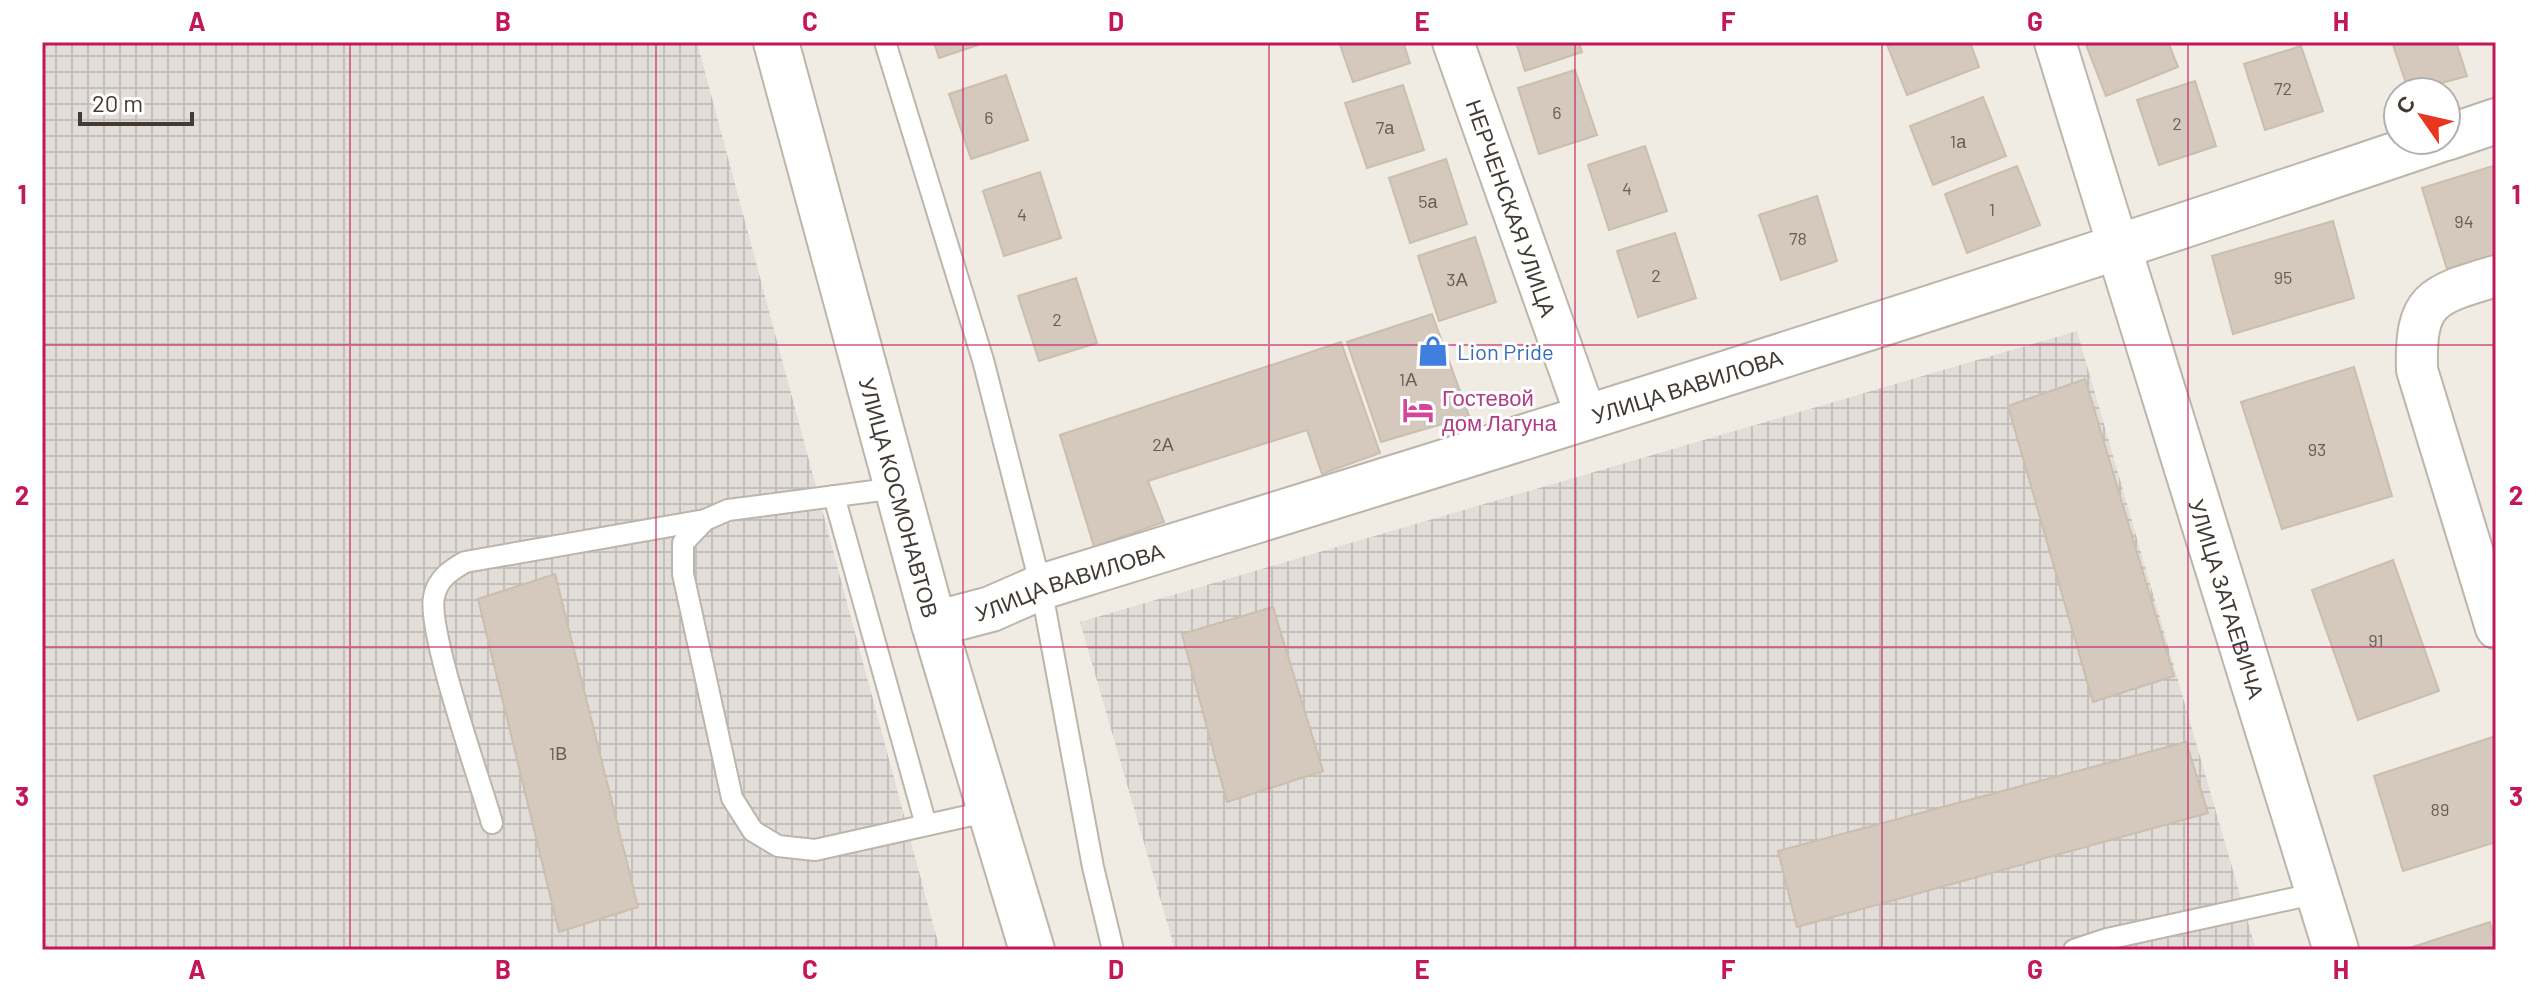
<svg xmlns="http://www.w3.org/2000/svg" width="2538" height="992" viewBox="0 0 2538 992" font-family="Barlow,sans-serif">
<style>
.industrial{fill:url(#industrial-grid)}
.building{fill:#d4c9bc;stroke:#cbbead;stroke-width:2}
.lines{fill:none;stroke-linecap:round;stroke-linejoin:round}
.service-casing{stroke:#bdb5a9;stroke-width:24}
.minor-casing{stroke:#bdb5a9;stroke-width:44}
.tertiary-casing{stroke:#bdb5a9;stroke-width:48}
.service{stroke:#fff;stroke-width:20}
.minor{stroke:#fff;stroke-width:40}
.tertiary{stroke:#fff;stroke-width:44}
.grid{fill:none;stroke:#c2185b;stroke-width:2;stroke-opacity:0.55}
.labels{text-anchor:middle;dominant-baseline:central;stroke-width:6;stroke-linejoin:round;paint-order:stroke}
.number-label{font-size:18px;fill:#665e56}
.street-label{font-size:22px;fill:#413b34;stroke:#fff}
.shop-label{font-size:22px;fill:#366cbe;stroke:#fff;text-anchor:start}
.hotel-label{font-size:22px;fill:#b23c85;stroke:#fff;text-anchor:start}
.neatline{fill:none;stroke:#c2185b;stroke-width:3}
.grid-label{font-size:26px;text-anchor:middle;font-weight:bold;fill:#c2185b}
</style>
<defs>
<pattern id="industrial-grid" width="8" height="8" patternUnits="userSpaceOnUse" patternTransform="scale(2)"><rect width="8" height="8" fill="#e2ddd8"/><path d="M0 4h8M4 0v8" fill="none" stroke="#c3bfba"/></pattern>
</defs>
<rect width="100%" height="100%" fill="#f0ebe3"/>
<g class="industrial">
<path d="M42 42H697L940 950H42Z"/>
<path d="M2077 331 2256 950H1175L1080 622Z"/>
</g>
<g class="building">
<path d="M934 42H987L939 58Z"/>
<path d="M1339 42H1403L1410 63 1353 82Z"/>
<path d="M1516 42H1579L1582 52 1525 71Z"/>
<path d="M1886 42H1970L1979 67 1907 95Z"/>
<path d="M2085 42H2168L2178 67 2106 96Z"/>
<path d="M2392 42H2456L2467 76 2409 92Z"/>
<path d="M2301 46 2323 111 2265 130 2244 64Z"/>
<path d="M1575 70 1597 135 1539 154 1518 88Z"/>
<path d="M1006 75 1028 140 971 159 949 94Z"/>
<path d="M2195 81 2216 146 2159 165 2137 100Z"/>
<path d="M1403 85 1424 150 1367 168 1345 103Z"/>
<path d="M1983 97 2006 156 1933 185 1910 126Z"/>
<path d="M1645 146 1667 211 1609 230 1588 165Z"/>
<path d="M1446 159 1467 224 1410 243 1389 178Z"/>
<path d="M2496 165V254L2447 269 2422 188Z"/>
<path d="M2017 166 2040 225 1967 253 1945 194Z"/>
<path d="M1040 172 1061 238 1004 256 983 191Z"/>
<path d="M1817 196 1837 261 1781 280 1759 215Z"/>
<path d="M2333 221 2354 298 2233 334 2212 256Z"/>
<path d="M1675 233 1696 298 1638 317 1617 251Z"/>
<path d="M1475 237 1496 302 1439 321 1418 256Z"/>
<path d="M1076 278 1097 343 1039 361 1018 296Z"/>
<path d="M1432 314 1469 416 1381 442 1347 342Z"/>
<path d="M1341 342 1380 453 1322 474 1307 430 1148 481 1164 522 1094 547 1060 435Z"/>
<path d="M2354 367 2392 496 2282 529 2241 402Z"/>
<path d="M2085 379 2174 676 2093 702 2008 406Z"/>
<path d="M2393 560 2439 691 2358 720 2312 590Z"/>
<path d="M555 574 638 907 559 932 478 599Z"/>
<path d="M1273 607 1323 771 1227 802 1182 634Z"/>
<path d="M2496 736V842L2403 871 2374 776Z"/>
<path d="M2186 742 2208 813 1797 927 1778 851Z"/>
<path d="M2490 922 2496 950H2403Z"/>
</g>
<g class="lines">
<defs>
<g id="service">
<path d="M885 42 983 360 1041 587 1093 867 1113 950"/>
<path d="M897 488 728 510 705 520 683 543V574L732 798 753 831 778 846 815 850 990 811"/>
<path d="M834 496 926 825"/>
<path d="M492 823C480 780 427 632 434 597 437 579 451 570 465 562L705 520"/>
<path d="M2074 950 2107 939 2318 893"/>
</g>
<g id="minor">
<path id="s1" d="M1453 42 1587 419"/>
<path d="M2055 42 2119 249"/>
<path d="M2496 276C2431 295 2415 299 2417 370L2496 628"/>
</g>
<g id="tertiary">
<path id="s2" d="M776 42 934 624 1032 950"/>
<path d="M2446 138 2496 121"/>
<path id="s3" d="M2119 249 2336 950"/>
<path id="s4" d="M934 624 991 609 1041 587C1509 443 1976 297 2439 140"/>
</g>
</defs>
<use href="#service" class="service-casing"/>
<use href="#minor" class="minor-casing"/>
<use href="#tertiary" class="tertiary-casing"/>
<use href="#service" class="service"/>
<use href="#minor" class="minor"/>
<use href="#tertiary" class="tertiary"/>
</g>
<path class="grid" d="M350 42V950M656 42V950M963 42V950M1269 42V950M1575 42V950M1882 42V950M2188 42V950M42 345H2496M42 647H2496"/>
<defs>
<symbol id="shop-bare" viewBox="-9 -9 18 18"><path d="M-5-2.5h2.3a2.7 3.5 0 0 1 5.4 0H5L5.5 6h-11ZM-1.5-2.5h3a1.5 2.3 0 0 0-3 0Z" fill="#3f7fe0" stroke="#fff" stroke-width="2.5" paint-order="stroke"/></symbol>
<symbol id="hotel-bare" viewBox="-9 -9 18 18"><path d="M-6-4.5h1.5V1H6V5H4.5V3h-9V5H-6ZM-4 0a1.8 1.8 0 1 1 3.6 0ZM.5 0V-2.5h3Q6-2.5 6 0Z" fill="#d1479c" stroke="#fff" stroke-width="2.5" paint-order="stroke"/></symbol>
</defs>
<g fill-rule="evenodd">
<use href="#shop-bare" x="1411" y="329" width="44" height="44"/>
<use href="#hotel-bare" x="1396" y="388" width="44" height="44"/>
</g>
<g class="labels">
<g class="number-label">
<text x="2283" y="88">72</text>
<text x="1557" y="112">6</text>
<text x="989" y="117">6</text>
<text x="2177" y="123">2</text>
<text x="1385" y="127">7а</text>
<text x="1958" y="141">1а</text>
<text x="1627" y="188">4</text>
<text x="1428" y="201">5а</text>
<text x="1992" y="209">1</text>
<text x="1022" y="214">4</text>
<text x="2464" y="221">94</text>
<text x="1798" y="238">78</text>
<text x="1656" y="275">2</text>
<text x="2283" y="277">95</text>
<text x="1457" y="279">3А</text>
<text x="1057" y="319">2</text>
<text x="1408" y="379">1А</text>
<text x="1163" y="444">2А</text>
<text x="2317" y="449">93</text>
<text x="2376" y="640">91</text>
<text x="558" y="753">1В</text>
<text x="2440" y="809">89</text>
</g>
<g class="street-label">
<text stroke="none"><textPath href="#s1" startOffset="176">НЕРЧЕНСКАЯ УЛИЦА</textPath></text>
<text stroke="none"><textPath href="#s4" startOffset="790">УЛИЦА ВАВИЛОВА</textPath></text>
<text stroke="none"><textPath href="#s2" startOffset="472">УЛИЦА КОСМОНАВТОВ</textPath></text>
<text stroke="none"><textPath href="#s4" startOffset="142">УЛИЦА ВАВИЛОВА</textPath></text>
<text stroke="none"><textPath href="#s3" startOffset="366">УЛИЦА ЗАТАЕВИЧА</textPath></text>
</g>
<g class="shop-label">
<text x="1457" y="351">Lion Pride</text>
</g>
<g class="hotel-label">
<text x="1442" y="397">Гостевой<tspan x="1442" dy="25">дом Лагуна</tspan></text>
</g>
</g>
<rect width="2538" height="992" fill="none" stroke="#ffffff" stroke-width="88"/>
<g transform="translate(2422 116) rotate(304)"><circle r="38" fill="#ffffff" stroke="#b3b1ae" stroke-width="2"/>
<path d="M0-6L14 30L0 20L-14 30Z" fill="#ea3520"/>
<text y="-12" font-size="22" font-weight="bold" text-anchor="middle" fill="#413b34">С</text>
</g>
<path d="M80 112v12h112v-12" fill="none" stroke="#413b34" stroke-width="4"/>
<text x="92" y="112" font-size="24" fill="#413b34" stroke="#ffffff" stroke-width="6" paint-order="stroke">20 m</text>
<rect x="44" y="44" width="2450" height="904" class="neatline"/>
<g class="grid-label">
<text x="197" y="31">A</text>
<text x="503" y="31">B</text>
<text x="810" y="31">C</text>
<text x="1116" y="31">D</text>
<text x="1422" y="31">E</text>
<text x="1728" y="31">F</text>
<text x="2035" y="31">G</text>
<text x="2341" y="31">H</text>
<text x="22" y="204">1</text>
<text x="2516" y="204">1</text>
<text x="22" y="505">2</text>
<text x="2516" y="505">2</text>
<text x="22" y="806">3</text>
<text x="2516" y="806">3</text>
<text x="197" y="979">A</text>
<text x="503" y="979">B</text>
<text x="810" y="979">C</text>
<text x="1116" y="979">D</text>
<text x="1422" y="979">E</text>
<text x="1728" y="979">F</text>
<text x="2035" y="979">G</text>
<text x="2341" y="979">H</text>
</g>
</svg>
